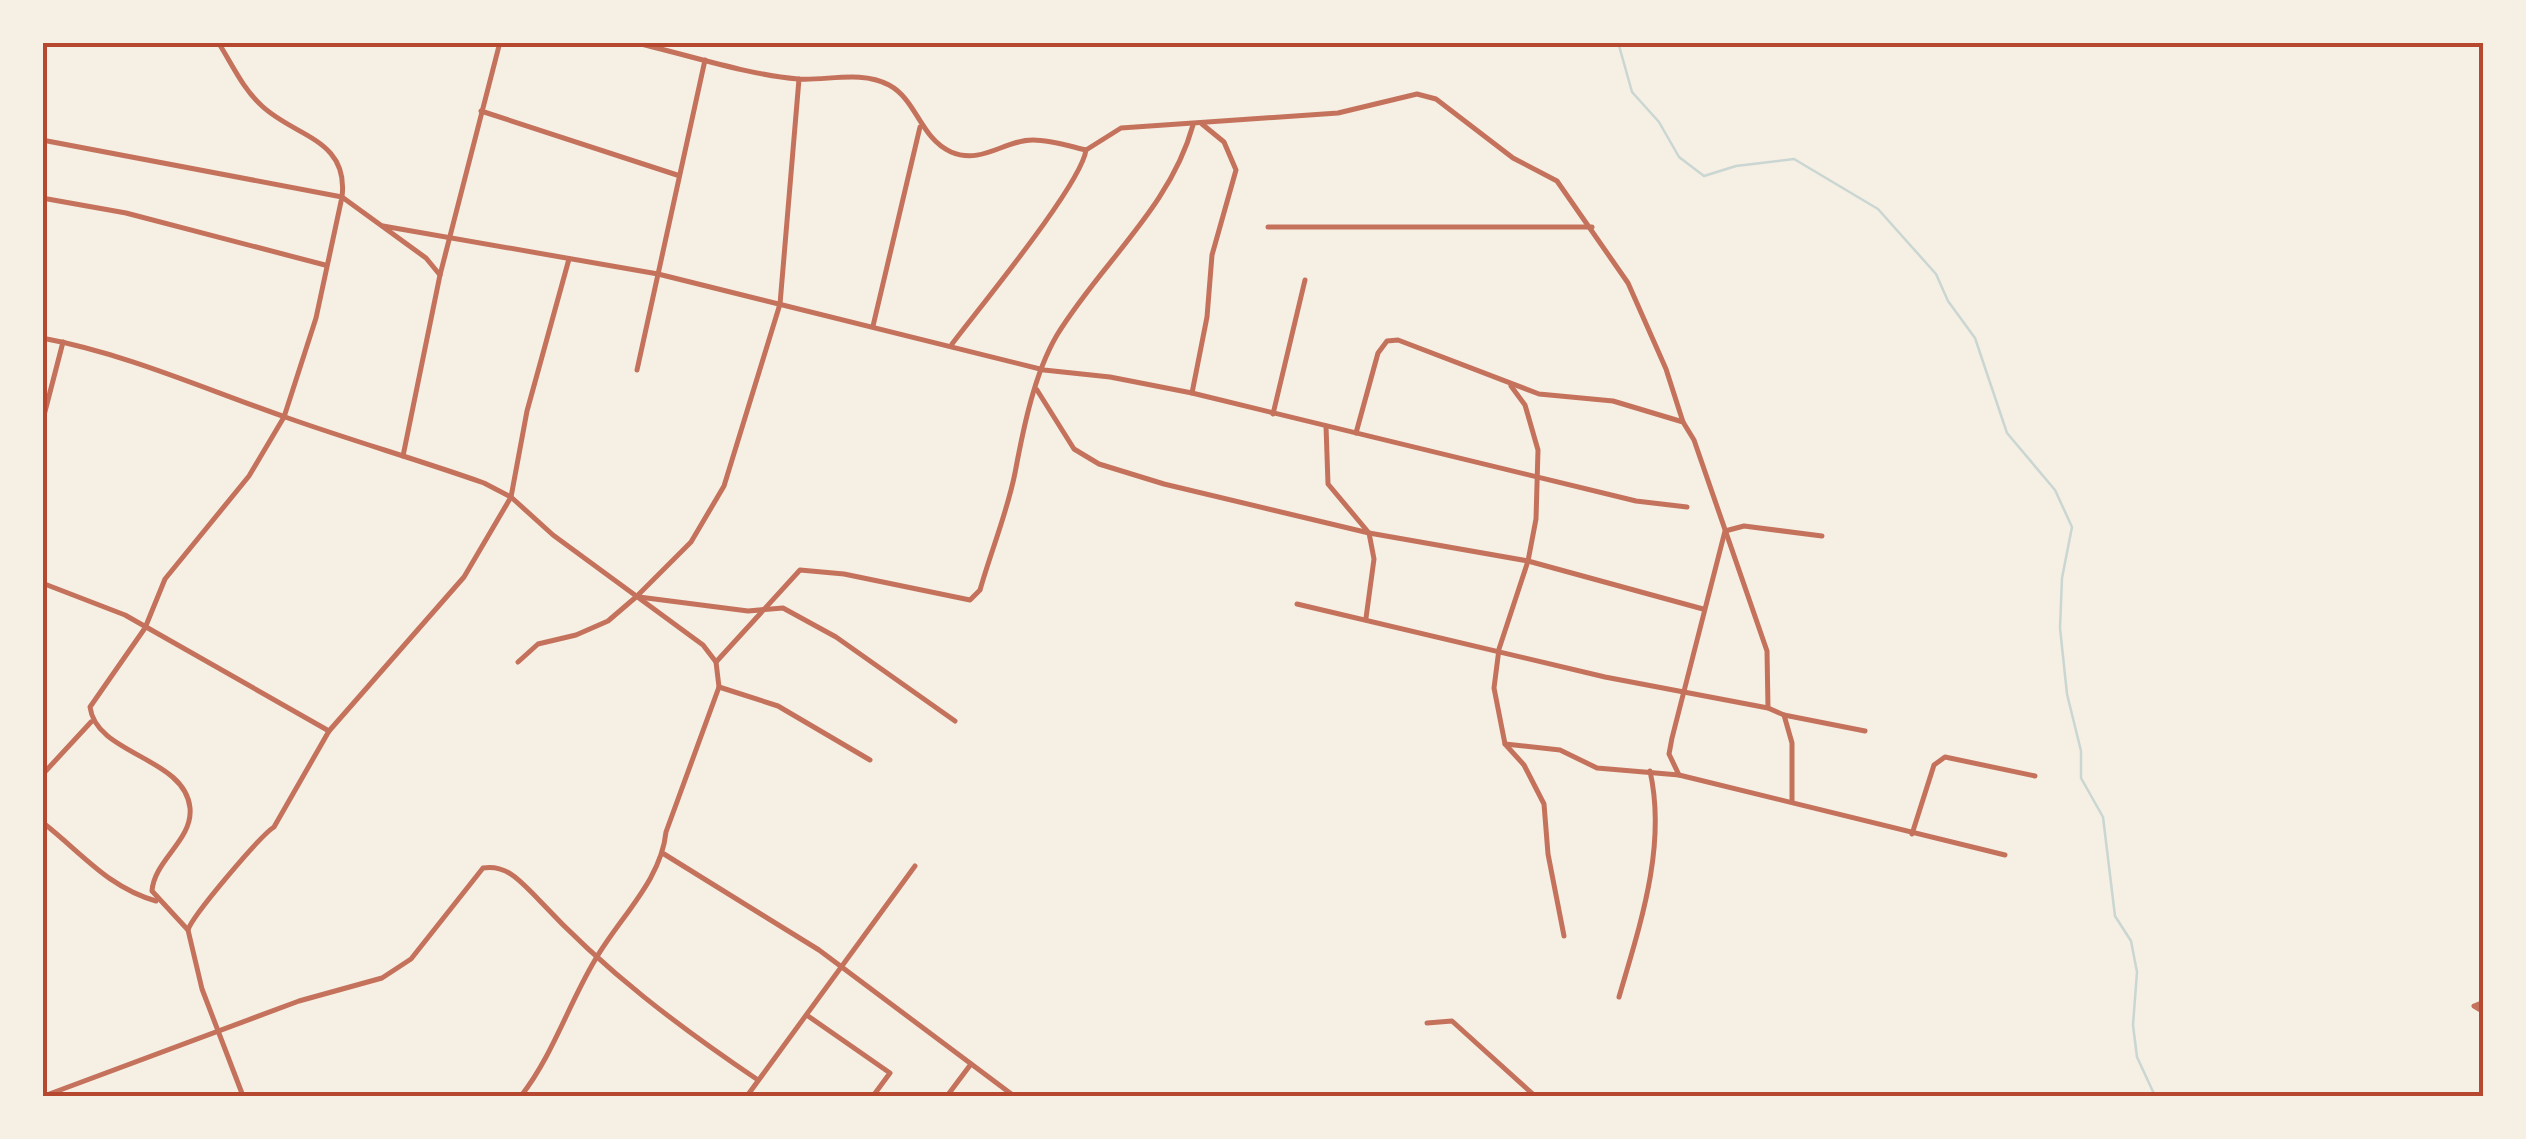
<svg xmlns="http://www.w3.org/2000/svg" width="2526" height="1139" viewBox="0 0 2526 1139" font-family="Quicksand,sans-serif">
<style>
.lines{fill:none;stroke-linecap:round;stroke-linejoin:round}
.stream{stroke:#c9d6d2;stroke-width:2.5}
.minor{stroke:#c5725c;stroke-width:5}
.neatline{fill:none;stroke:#b5482f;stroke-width:4}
</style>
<rect width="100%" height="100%" fill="#f6efe4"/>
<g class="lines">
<path class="stream" d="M1618 42 1632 92 1659 122 1679 157 1704 176 1736 166 1794 159 1878 209 1936 274 1948 301 1975 338 2007 433 2055 490 2072 527 2062 578 2060 628 2067 694 2081 751V778L2103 817 2115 916 2131 941 2137 972 2133 1025 2137 1057 2155 1096"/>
<g class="minor">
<path d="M152 42H170"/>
<path d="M218 42C232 64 243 89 262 106 295 137 349 139 342 197L426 258 440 275"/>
<path d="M632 42C686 54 743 74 798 79 827 81 861 70 889 85 917 100 920 138 951 152 982 165 1004 140 1033 140 1050 140 1069 146 1086 150L1121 128 1338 113 1417 94 1436 99 1513 158 1557 181 1628 283 1666 369 1683 422"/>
<path d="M481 111 677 175"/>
<path d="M42 140 342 197 316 318 284 417 249 476 165 579 145 628 90 707C96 755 185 757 190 808 193 840 154 860 152 891L188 930 202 989 243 1096"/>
<path d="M42 198 126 213 325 265"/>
<path d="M383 226 658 274 1044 370 1110 377 1192 393 1636 501 1687 507"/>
<path d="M1268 227H1592"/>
<path d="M873 326 920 127"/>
<path d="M42 338C128 354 207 390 288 418 353 441 419 460 484 483L511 497 553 535 703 645 716 662 719 687 666 832C661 881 619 918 595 960 568 1005 553 1055 521 1096"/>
<path d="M952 344C979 308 1081 185 1086 150"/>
<path d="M637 370 705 60"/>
<path d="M1511 386 1525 405 1538 450 1536 519 1528 561 1499 649 1494 688 1505 744 1524 765 1544 804 1548 854 1564 936"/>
<path d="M1037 390 1074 449 1099 464 1164 484 1369 533 1528 561 1703 609"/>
<path d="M1192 393 1207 317 1212 255 1236 170 1224 142 1202 124"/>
<path d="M1273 414 1305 280"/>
<path d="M42 423 63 342"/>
<path d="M1326 426 1328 484 1369 533 1374 559 1366 618"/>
<path d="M1356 433 1378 353 1387 341 1398 340 1539 394 1613 401 1683 422 1694 440 1767 651 1768 708"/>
<path d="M403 456 440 275 500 42"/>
<path d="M42 583 125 615 329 731"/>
<path d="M639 597 748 611 783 608 836 637 955 721"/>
<path d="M1297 604 1605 677 1768 708 1784 715 1792 743V801"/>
<path d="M518 662 538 644 576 635 608 621 636 597 691 542 724 486 780 304 799 79"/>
<path d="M716 662 800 570 844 574 970 600 980 590C991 551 1007 513 1015 473 1023 430 1034 374 1057 335 1101 263 1170 208 1193 125"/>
<path d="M719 687 778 706 870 760"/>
<path d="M1784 715 1865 731"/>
<path d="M1505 744 1560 750 1597 768 1679 775 2005 855"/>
<path d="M42 775 91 722"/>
<path d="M1679 775 1669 754 1672 738 1725 531 1744 526 1822 536"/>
<path d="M42 822C81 852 107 887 156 901"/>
<path d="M1912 834 1934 765 1945 757 2035 776"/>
<path d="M664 854 819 950 1014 1096"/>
<path d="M188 930C192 916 260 836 274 827L329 731 464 577 511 497 527 411 569 259"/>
<path d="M1619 997C1640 925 1667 846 1650 771"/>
<path d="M2484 1002 2474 1006 2484 1012"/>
<path d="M808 1016 890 1073 873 1096"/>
<path d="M1427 1023 1452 1021 1535 1096"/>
<path d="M44 1096 299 1001 382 978 411 959 483 868C508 864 522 883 539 900 605 971 678 1026 758 1080"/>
<path d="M747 1096 915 866"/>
<path d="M947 1096 971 1064"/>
</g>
</g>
<rect width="2526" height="1139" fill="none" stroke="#f6efe4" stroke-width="90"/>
<rect x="45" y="45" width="2436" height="1049" class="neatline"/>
</svg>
